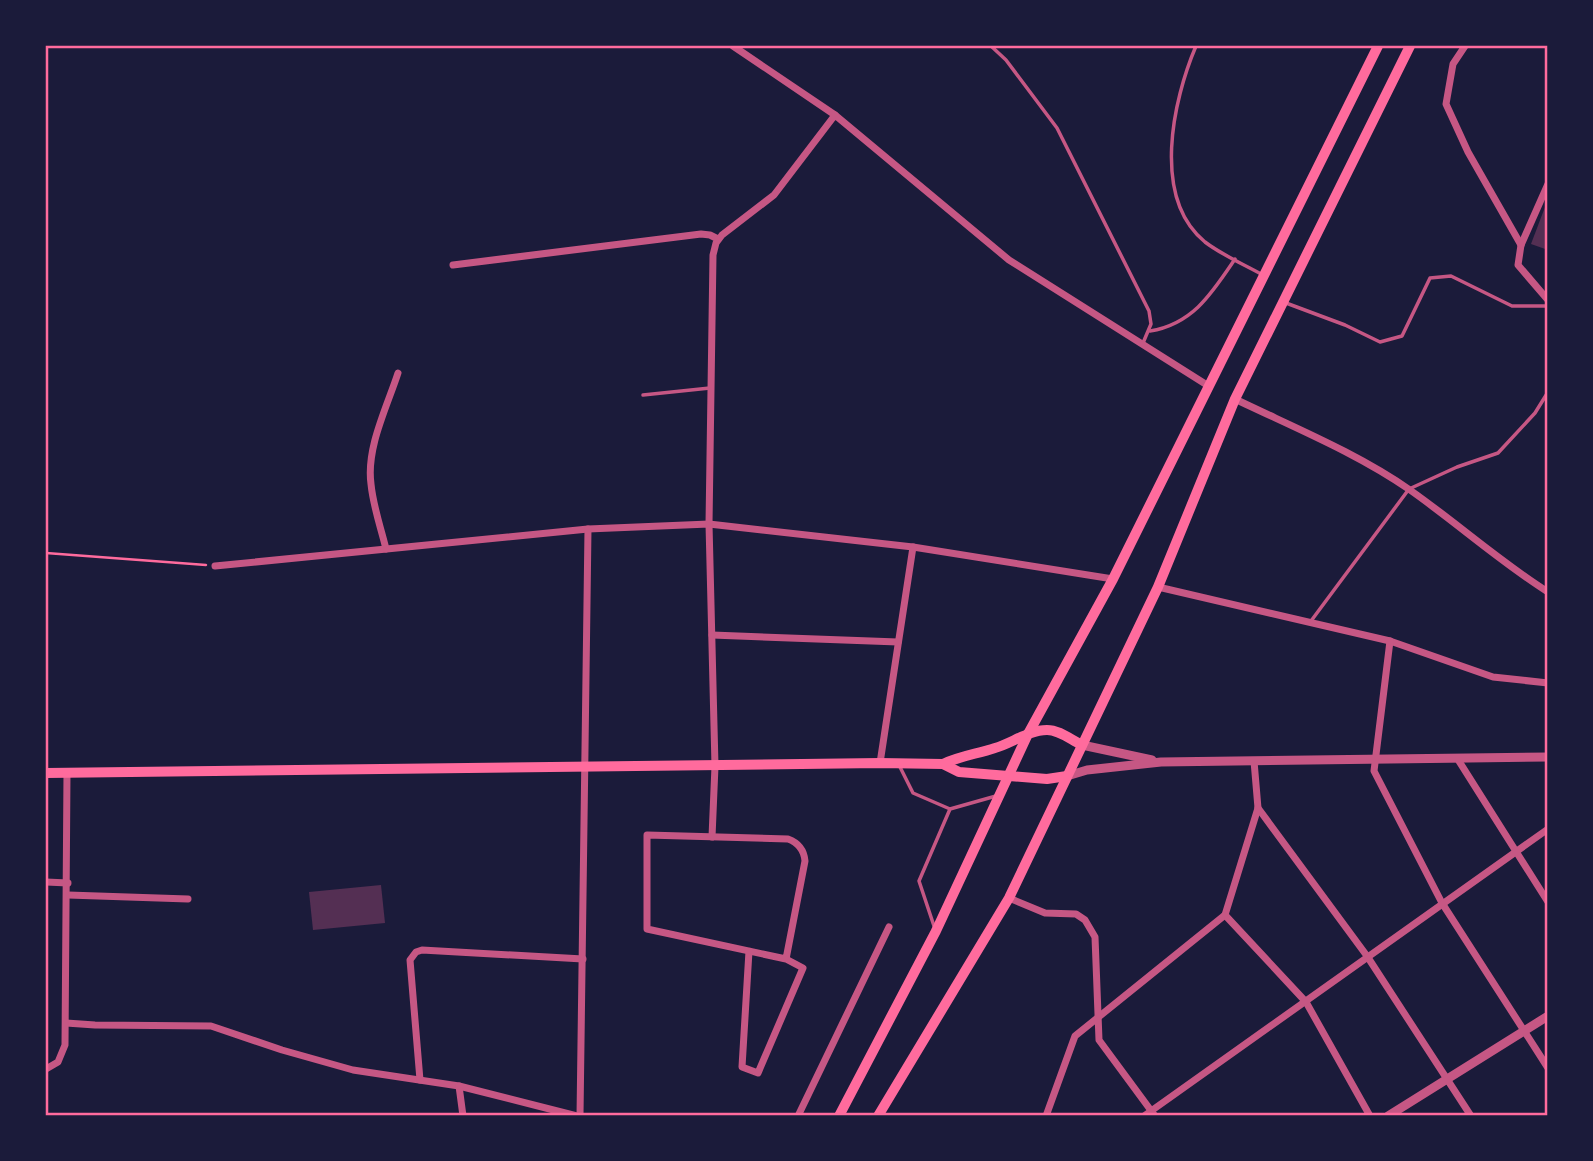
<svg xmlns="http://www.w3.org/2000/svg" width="1593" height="1161" viewBox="0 0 1593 1161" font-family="Figtree,sans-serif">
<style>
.building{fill:#542f53}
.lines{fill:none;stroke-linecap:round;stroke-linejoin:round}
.path{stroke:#ff6b9d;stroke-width:2.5}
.service{stroke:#c65784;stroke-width:3.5}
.minor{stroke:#c65784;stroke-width:7}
.tertiary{stroke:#c65784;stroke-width:9}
.secondary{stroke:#ff6b9d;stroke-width:10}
.neatline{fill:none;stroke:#ff6b9d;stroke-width:2.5}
</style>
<rect width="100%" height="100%" fill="#1b1b3a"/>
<g class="building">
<path d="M1545 207 1548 208V250L1531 244Z"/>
<path d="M381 885 385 923 313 930 309 892Z"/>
</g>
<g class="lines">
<path class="path" d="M46 553 206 565"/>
<g class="service">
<path d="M991 46 1006 60 1057 128 1149 311 1151 324 1143 343"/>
<path d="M1196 46C1173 100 1151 198 1205 242 1222 255 1243 264 1261 274"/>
<path d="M1286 303 1345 325 1380 342 1402 336 1430 278 1451 276 1512 306H1548"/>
<path d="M1150 331C1193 324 1212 293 1235 259"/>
<path d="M643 395 710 388"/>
<path d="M1311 621 1409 489 1457 467 1498 453 1535 413 1548 392"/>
<path d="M899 765 913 793 950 809"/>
<path d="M935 929 919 881 950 809 996 796"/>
</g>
<g class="minor">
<path d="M733 46 835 115"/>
<path d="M1465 46 1453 64 1446 104 1468 152 1521 245"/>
<path d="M1548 184 1521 245 1518 265 1548 300"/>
<path d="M453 265 701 234 710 235 718 239"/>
<path d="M1235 399C1293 427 1357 453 1410 490 1457 523 1499 561 1548 592"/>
<path d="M386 549C381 528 373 506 371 484 366 448 387 407 398 373"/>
<path d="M215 566 588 529 709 524 913 547 1113 579"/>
<path d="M1158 587 1390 641 1493 677 1548 683"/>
<path d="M712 635 898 642"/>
<path d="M1390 641 1374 771 1442 903 1548 1068"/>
<path d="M1457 758 1548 902"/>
<path d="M880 763 913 547"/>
<path d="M1258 808 1367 956 1471 1116"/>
<path d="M712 837 715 766 709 524 713 255 716 243 722 235 774 195 835 115 1009 260 1207 385"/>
<path d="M46 882 68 883"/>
<path d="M68 895 188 899"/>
<path d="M1009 898 1045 913 1076 914 1085 920 1095 937 1099 1040 1155 1116"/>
<path d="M1225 915 1306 1002 1370 1116"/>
<path d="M749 951 742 1067 758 1073 803 968 786 959 647 929V835L788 839C799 843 804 850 805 861L786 959"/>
<path d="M66 1023 95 1025 211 1026 282 1050 353 1070 459 1086 577 1116"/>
<path d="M46 1069 58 1062 65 1045 67 773"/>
<path d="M420 1080 410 960 416 952 422 950 583 959"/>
<path d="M459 1086 463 1116"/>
<path d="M580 1116 588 529"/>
<path d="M798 1116 889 927"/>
<path d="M1046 1116 1075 1036 1225 915 1258 808 1254 761"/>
<path d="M1144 1116 1548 829"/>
</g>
<g class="tertiary">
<path d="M1082 745 1152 760"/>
<path d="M1067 776 1087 770 1161 762 1548 757"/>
<path d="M1388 1116 1548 1016"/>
</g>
<g class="secondary">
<path d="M943 764C960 756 977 754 995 748 1012 743 1029 730 1047 730 1060 730 1071 740 1082 745"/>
<path d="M46 773 880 763 943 764 959 772 1047 779 1067 776"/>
<path d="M839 1116 936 931 1028 734 1113 579 1378 46"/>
<path d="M878 1116 1009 898 1158 587 1235 399 1410 46"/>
</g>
</g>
<rect width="1593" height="1161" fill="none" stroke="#1b1b3a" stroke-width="94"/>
<rect x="47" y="47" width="1499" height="1067" class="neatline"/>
</svg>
